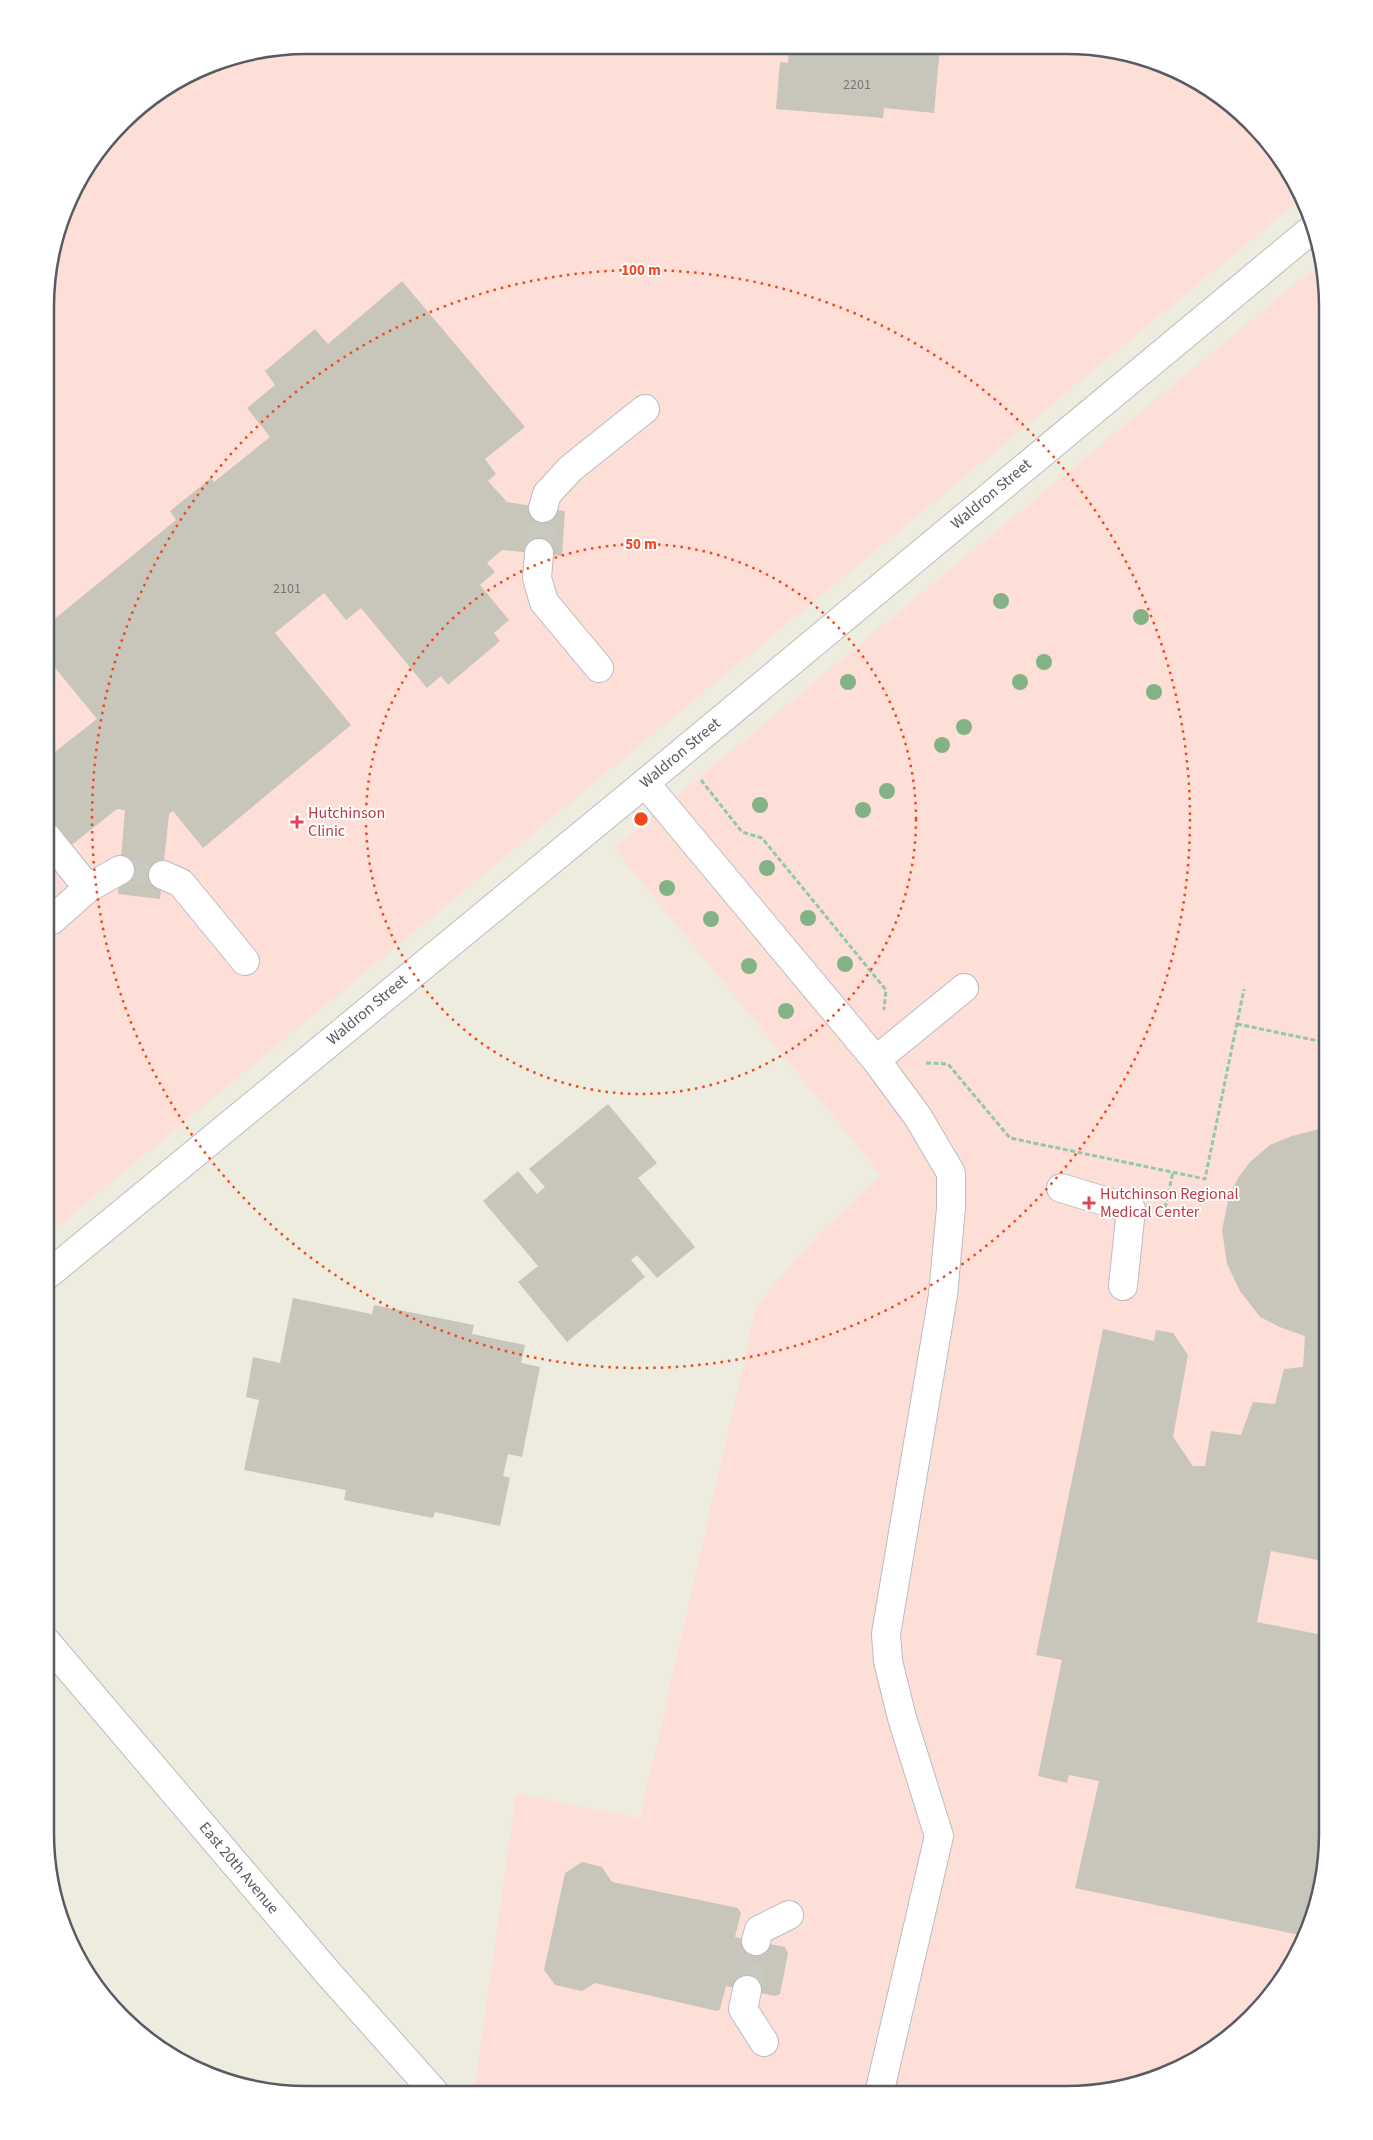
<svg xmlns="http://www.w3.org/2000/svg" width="1373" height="2140" viewBox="0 0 1373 2140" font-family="'Source Sans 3',sans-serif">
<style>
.medical{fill:#fedfd7}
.building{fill:#c8c5bb}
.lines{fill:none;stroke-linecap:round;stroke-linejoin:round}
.minor-tunnel{stroke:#c8c8bf;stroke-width:28;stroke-dasharray:28 14;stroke-linecap:butt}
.minor-casing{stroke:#babcc2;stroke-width:30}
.path{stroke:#90c9a8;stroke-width:3;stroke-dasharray:5 2.5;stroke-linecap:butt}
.minor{stroke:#fff;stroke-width:28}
.tree{fill:#83b384}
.ring{fill:none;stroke:#f2471b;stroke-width:2.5;stroke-dasharray:2.5 5}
.health-dot{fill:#e0444e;stroke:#fff;stroke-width:2}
.labels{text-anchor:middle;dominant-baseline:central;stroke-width:4;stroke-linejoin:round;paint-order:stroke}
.number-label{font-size:14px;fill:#747678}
.street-label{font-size:16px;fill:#585b62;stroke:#fff}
.health-label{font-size:16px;fill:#be3a42;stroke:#fff;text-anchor:start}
.rim{fill:none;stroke:#585b62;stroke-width:2.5}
.centre{fill:#f2471b;stroke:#fff;stroke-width:2.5}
.ring-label{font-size:15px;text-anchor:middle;font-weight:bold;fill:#f2471b;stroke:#fff;stroke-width:4;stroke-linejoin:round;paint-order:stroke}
</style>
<rect width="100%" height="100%" fill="#edecde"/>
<g class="medical">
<path d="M307 45 1101 47 1167 65 1225 99 1274 147 1303 197 46 1236 47 408 58 399 47 385V273L72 191 134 110 207 65Z"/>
<path d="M1319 264 1328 307 1327 1851 1314 1918 1274 1992 1226 2041 1167 2075 1066 2095 474 2093 516 1794 640 1818 757 1305 822 1230 881 1175 614 848Z"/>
</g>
<g class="building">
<path d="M789 46 940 47 934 113 884 108 883 118 776 109 780 62 788 63Z"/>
<path d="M402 281 525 427 485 459 496 474 488 481 507 502 565 511 562 556 502 550 487 563 495 572 480 585 509 620 494 633 500 641 448 685 441 676 427 688 361 608 346 620 324 593 275 633 351 725 203 848 173 811 169 814 160 899 118 894 125 810 117 809 69 847 46 830 47 758 97 719 47 658V625L176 520 170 511 211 478 214 482 270 437 247 408 275 385 265 371 315 329 328 344Z"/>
<path d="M608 1104 657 1163 638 1178 695 1247 657 1278 637 1255 631 1260 645 1277 567 1342 518 1282 538 1266 483 1201 518 1171 537 1194 545 1187 529 1169Z"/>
<path d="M1323 1128 1328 1129V1562L1271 1551 1257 1622 1327 1636V1851L1314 1918 1304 1936 1075 1888 1099 1781 1069 1775 1067 1783 1038 1776 1062 1660 1036 1655 1103 1329 1154 1341 1156 1330 1173 1333 1188 1355 1173 1437 1193 1466H1205L1211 1431 1241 1435 1253 1402 1275 1404 1284 1369 1303 1367 1305 1336 1282 1328 1260 1317 1240 1291 1227 1264 1222 1230 1229 1196 1238 1178 1250 1162 1270 1145 1292 1136Z"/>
<path d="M293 1298 372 1314 374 1305 474 1325 472 1334 525 1345 521 1363 540 1367 522 1457 508 1454 503 1476 510 1478 500 1526 435 1512 433 1518 344 1500 346 1490 244 1470 259 1400 246 1397 253 1357 280 1363Z"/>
<path d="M582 1862 602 1867 612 1882 738 1908 741 1913 735 1937 785 1947 788 1953 780 1994 775 1996 726 1986 720 2009 717 2011 595 1983 582 1991 555 1985 544 1970 565 1873Z"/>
</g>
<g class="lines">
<g class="minor-tunnel">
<path d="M539 553 543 508"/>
<path d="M120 870 142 871 163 875"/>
<path d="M747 1990 756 1941"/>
</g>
<defs>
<g id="minor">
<path d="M543 508 547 494 570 469 645 409"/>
<path d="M539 553 537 578 544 602 599 668"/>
<path d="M645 783 876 1060 918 1117 951 1173V1208L943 1295 886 1634 888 1661 902 1718 939 1836 879 2094"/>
<path d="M46 836 88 888"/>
<path d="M163 875 181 883 245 961"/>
<path d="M52 920 88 888 120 870"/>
<path d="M876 1060 964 988"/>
<path d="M1061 1188 1131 1209 1123 1286"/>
<path d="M46 1276 645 783 1312 229"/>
<path d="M45 1640 328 1973 435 2093"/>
<path d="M756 1941 759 1930 789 1915"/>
<path d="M747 1990 743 2009 764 2042"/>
</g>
</defs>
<use href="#minor" class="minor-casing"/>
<g class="path">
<path d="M701 780 742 832 762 838 886 990 884 1010"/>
<path d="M1237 1024 1328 1043"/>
<path d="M926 1063 948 1064 1010 1138 1205 1179 1244 989"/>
<path d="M1165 1208 1173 1172"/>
</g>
<use href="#minor" class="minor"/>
</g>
<g class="tree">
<circle cx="1001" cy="601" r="8"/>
<circle cx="1141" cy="617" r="8"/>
<circle cx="1044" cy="662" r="8"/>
<circle cx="848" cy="682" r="8"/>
<circle cx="1020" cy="682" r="8"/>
<circle cx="1154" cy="692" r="8"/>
<circle cx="964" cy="727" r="8"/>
<circle cx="942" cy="745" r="8"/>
<circle cx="887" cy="791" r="8"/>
<circle cx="760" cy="805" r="8"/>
<circle cx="863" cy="810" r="8"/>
<circle cx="767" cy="868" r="8"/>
<circle cx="667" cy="888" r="8"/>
<circle cx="808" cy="918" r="8"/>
<circle cx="711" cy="919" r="8"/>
<circle cx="845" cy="964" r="8"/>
<circle cx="749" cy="966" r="8"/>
<circle cx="786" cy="1011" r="8"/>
</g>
<g class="ring">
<circle cx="641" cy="819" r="275"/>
<circle cx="641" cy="819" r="549"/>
</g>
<g class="health-dot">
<path d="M294.5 814.5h5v5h5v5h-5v5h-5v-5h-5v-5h5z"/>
<path d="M1086.5 1195.5h5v5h5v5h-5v5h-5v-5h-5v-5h5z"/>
</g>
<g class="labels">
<g class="number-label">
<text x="857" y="85">2201</text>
<text x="287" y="589">2101</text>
</g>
<g class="street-label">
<text transform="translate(991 494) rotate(-40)">Waldron Street</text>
<text transform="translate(680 753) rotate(-40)">Waldron Street</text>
<text transform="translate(367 1010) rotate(-40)">Waldron Street</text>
<text transform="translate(239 1868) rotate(50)">East 20th Avenue</text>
</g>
<g class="health-label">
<text x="308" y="813">Hutchinson<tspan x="308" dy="18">Clinic</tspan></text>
<text x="1100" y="1194">Hutchinson Regional<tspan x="1100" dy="18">Medical Center</tspan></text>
</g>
</g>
<path d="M0 0H1373V2140H0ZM307 54H1066A253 253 0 0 1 1319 307V1833A253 253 0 0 1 1066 2086H307A253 253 0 0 1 54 1833V307A253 253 0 0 1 307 54Z" fill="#fff" fill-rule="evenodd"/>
<path class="rim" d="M307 54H1066A253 253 0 0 1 1319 307V1833A253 253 0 0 1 1066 2086H307A253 253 0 0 1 54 1833V307A253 253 0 0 1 307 54Z"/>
<circle cx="641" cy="819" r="8" class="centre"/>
<g class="ring-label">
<text x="641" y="275">100 m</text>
<text x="641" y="549">50 m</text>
</g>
</svg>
